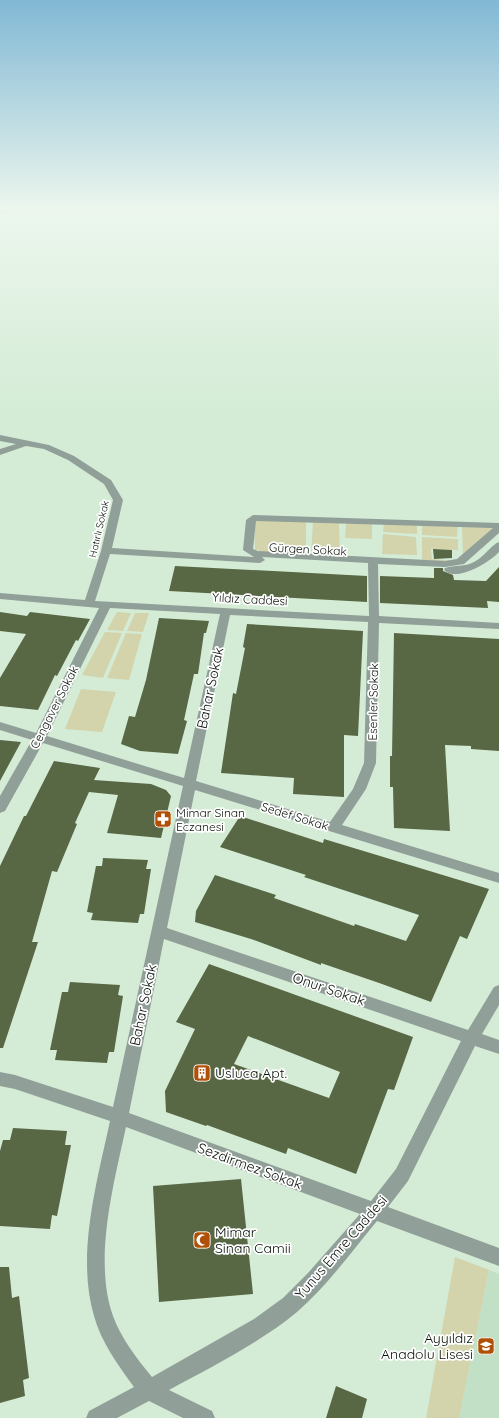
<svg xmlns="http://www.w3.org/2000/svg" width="499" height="1418" viewBox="0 0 499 1418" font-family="Quicksand,sans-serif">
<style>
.built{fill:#c2e0c5}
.green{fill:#d3d4ac}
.building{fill:#586744;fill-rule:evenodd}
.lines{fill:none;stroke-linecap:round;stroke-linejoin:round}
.minor{fill:#919f99;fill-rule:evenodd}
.labels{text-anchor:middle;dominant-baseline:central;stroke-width:3.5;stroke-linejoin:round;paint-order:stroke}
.far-street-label{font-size:10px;fill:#091109;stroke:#fff}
.street-label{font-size:12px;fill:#091109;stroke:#fff}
.poi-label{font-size:12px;fill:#091109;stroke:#fff;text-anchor:start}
.near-street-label{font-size:14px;fill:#091109;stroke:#fff}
.near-poi-label{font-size:14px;fill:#091109;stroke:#fff;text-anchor:start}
</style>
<rect width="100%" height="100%" fill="#d4ecd6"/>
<path class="built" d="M489 1270 499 1274V1418H459Z"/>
<g class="green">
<path d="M254 519 306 520V555L259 553V550H255Z"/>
<path d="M313 521 339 522 340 557 311 556Z"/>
<path d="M346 522H372V539L345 538Z"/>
<path d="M384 523 417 524V534L383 532Z"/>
<path d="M422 524 458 525 457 537 422 535Z"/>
<path d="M462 526 495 527 463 557Z"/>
<path d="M383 534 416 537 417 555 382 554Z"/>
<path d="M422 537 458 539V550L431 549 432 559 455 561 422 562Z"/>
<path d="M117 612 131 613 123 631 107 630Z"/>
<path d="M135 613H149L143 632 127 631Z"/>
<path d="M105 632 122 633 103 678 82 675Z"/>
<path d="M126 633 142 634 129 680 107 678Z"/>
<path d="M81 689 116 692 102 732 65 729Z"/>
<path d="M455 1257 489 1270 459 1418H426Z"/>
</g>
<g class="building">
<path d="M433 549 452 550V558L434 559Z"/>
<path d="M175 566 367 576V602L169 591Z"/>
<path d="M499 567V602L487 601 488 608 380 603V576L434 578V568H443V571L453 575 454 580 486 581Z"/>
<path d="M0 612 27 616 30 612 90 619 78 641 76 640 57 676 55 675 38 710 0 706V678L26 634 0 631Z"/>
<path d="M159 618 209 621 206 633H204L198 674H194L184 720 187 721 178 754 140 751 121 744 129 716 135 717 146 680Z"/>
<path d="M247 624 363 631 358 736 344 735V797L293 794 294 778 221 773 233 693 236 694 245 648 243 647Z"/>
<path d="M394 633 499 639V751L471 749V746L445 745 450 831 394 828 393 787H390V756H392Z"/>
<path d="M0 740 21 742 0 781Z"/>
<path d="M54 761 100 768 94 780 151 784 166 790 171 796 161 838 107 833 118 795 89 792 75 823 77 824 57 872 52 871 32 942H38L3 1048H0V866L24 816H26Z"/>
<path d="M240 816 323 843 324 839 489 889 467 939 460 936 431 1002 382 984 321 963V965L251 939 195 922 196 911 215 875 276 895 274 898 354 926 355 924 406 941 419 915 304 877 306 875 220 847Z"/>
<path d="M103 858 148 860 146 869H151L144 914H140L138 923 91 920 93 913 87 912 96 866H102Z"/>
<path d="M209 964 413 1037 394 1090 388 1089 356 1174 288 1148 286 1154 207 1125 206 1126 166 1112 165 1091 195 1029 176 1022ZM248 1036 340 1072 329 1098 234 1064Z"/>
<path d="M70 982 120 985 118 995 123 996 114 1052H109L107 1063 55 1060 57 1050H50L62 992H68Z"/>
<path d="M13 1128 67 1131 65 1145H71L57 1216 52 1215 50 1229 0 1226V1151L3 1140H10Z"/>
<path d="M241 1179 253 1294 159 1302 153 1186Z"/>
<path d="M0 1267H9L12 1298 19 1296 29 1378 23 1380 25 1396 0 1403Z"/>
<path d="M336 1386 367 1399 362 1418H326Z"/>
</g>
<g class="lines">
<g class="minor">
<path d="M0 211H12L0 215Z"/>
<path d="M342 211H364L361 213Z"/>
<path d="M0 435 49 445 74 456 111 480 123 500 112 548 254 557 243 550 246 520 253 515 499 523V533L464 564 445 567 378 564 379 616 499 623V629L379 623 376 763 366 789 342 825 499 873V883L195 790 167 928 468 1030 494 987 499 985V1005L482 1034 499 1040V1054L475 1046 408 1181 388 1207 499 1248V1266L377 1221C352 1251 327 1286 297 1312 261 1342 211 1367 169 1390L212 1411 215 1418H183L149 1401 117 1418H86L89 1411 134 1387C118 1365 101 1342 94 1316 76 1255 97 1182 110 1121L15 1089 0 1086V1072L15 1075 113 1107 183 786 43 743 5 811 0 813V796L32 740 0 730V722L36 733 99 608 0 599V593L85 600 101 551 113 500 104 484 68 460 44 449 26 446 0 455V449L16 444 0 441ZM256 521 492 528H493L457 559 445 561 258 551 253 549ZM110 554 260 563 265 560 262 557 368 563 369 616 95 601ZM110 608 220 614 184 778 47 736ZM230 615 368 622 364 763 353 789 330 822 196 781ZM164 939 461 1041 396 1169 371 1201 129 1113ZM126 1127 360 1214 308 1273 283 1298 254 1319 152 1377C137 1359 121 1338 113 1316 93 1260 114 1183 126 1127Z"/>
<path d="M499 542V552C490 562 456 583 444 570L445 568C455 565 465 567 474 562 483 558 492 544 499 542Z"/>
</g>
</g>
<linearGradient id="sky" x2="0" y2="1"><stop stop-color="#81b8d5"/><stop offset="0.51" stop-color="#ecf6ed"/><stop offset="1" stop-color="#ecf6ed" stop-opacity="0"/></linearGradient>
<rect width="499" height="410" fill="url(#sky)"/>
<defs>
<symbol id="pharmacy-square" viewBox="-11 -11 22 22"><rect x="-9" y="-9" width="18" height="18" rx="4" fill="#b05007" stroke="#fff"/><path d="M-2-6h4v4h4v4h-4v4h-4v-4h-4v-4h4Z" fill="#fff"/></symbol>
<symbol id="building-square" viewBox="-11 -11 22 22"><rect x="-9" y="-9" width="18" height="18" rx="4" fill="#b05007" stroke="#fff"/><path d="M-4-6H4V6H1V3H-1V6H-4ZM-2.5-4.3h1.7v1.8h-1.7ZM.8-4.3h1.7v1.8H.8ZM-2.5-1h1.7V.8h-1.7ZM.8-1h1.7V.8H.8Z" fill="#fff"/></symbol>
<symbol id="mosque-square" viewBox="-11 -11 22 22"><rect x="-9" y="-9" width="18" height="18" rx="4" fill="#b05007" stroke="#fff"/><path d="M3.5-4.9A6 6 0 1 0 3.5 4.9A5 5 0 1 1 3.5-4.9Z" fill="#fff"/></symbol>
<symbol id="school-square" viewBox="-11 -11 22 22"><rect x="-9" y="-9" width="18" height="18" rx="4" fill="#b05007" stroke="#fff"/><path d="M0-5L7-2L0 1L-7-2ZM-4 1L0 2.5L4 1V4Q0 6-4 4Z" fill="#fff"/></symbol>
</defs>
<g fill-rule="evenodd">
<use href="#pharmacy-square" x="153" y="809" width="20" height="20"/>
<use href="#building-square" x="192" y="1063" width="20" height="20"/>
<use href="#mosque-square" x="192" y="1230" width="20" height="20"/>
<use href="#school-square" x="476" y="1336" width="20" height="20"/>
</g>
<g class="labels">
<g class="far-street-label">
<text transform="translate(99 529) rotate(-77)">Hatırlı Sokak</text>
</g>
<g class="street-label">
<text transform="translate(308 549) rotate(3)">Gürgen Sokak</text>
<text transform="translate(250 599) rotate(3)">Yıldız Caddesi</text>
<text transform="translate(373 702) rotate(-89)">Esenler Sokak</text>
<text transform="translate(54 707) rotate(-63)">Cengaver Sokak</text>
<text transform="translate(295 816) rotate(17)">Sedef Sokak</text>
</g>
<g class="poi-label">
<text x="176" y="812">Mimar Sinan<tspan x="176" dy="14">Eczanesi</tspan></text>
</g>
<g class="near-street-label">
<text transform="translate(210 688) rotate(-78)">Bahar Sokak</text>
<text transform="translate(329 989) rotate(19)">Onur Sokak</text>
<text transform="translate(143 1005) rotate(-78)">Bahar Sokak</text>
<text transform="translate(250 1166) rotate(20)">Sezdirmez Sokak</text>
<text transform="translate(341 1247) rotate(-49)">Yunus Emre Caddesi</text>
</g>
<g class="near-poi-label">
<text x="215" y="1073">Usluca Apt.</text>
<text x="215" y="1232">Mimar<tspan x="215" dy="16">Sinan Camii</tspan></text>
<text x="473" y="1338" text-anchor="end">Ayyıldız<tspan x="473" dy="16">Anadolu Lisesi</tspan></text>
</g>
</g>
</svg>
